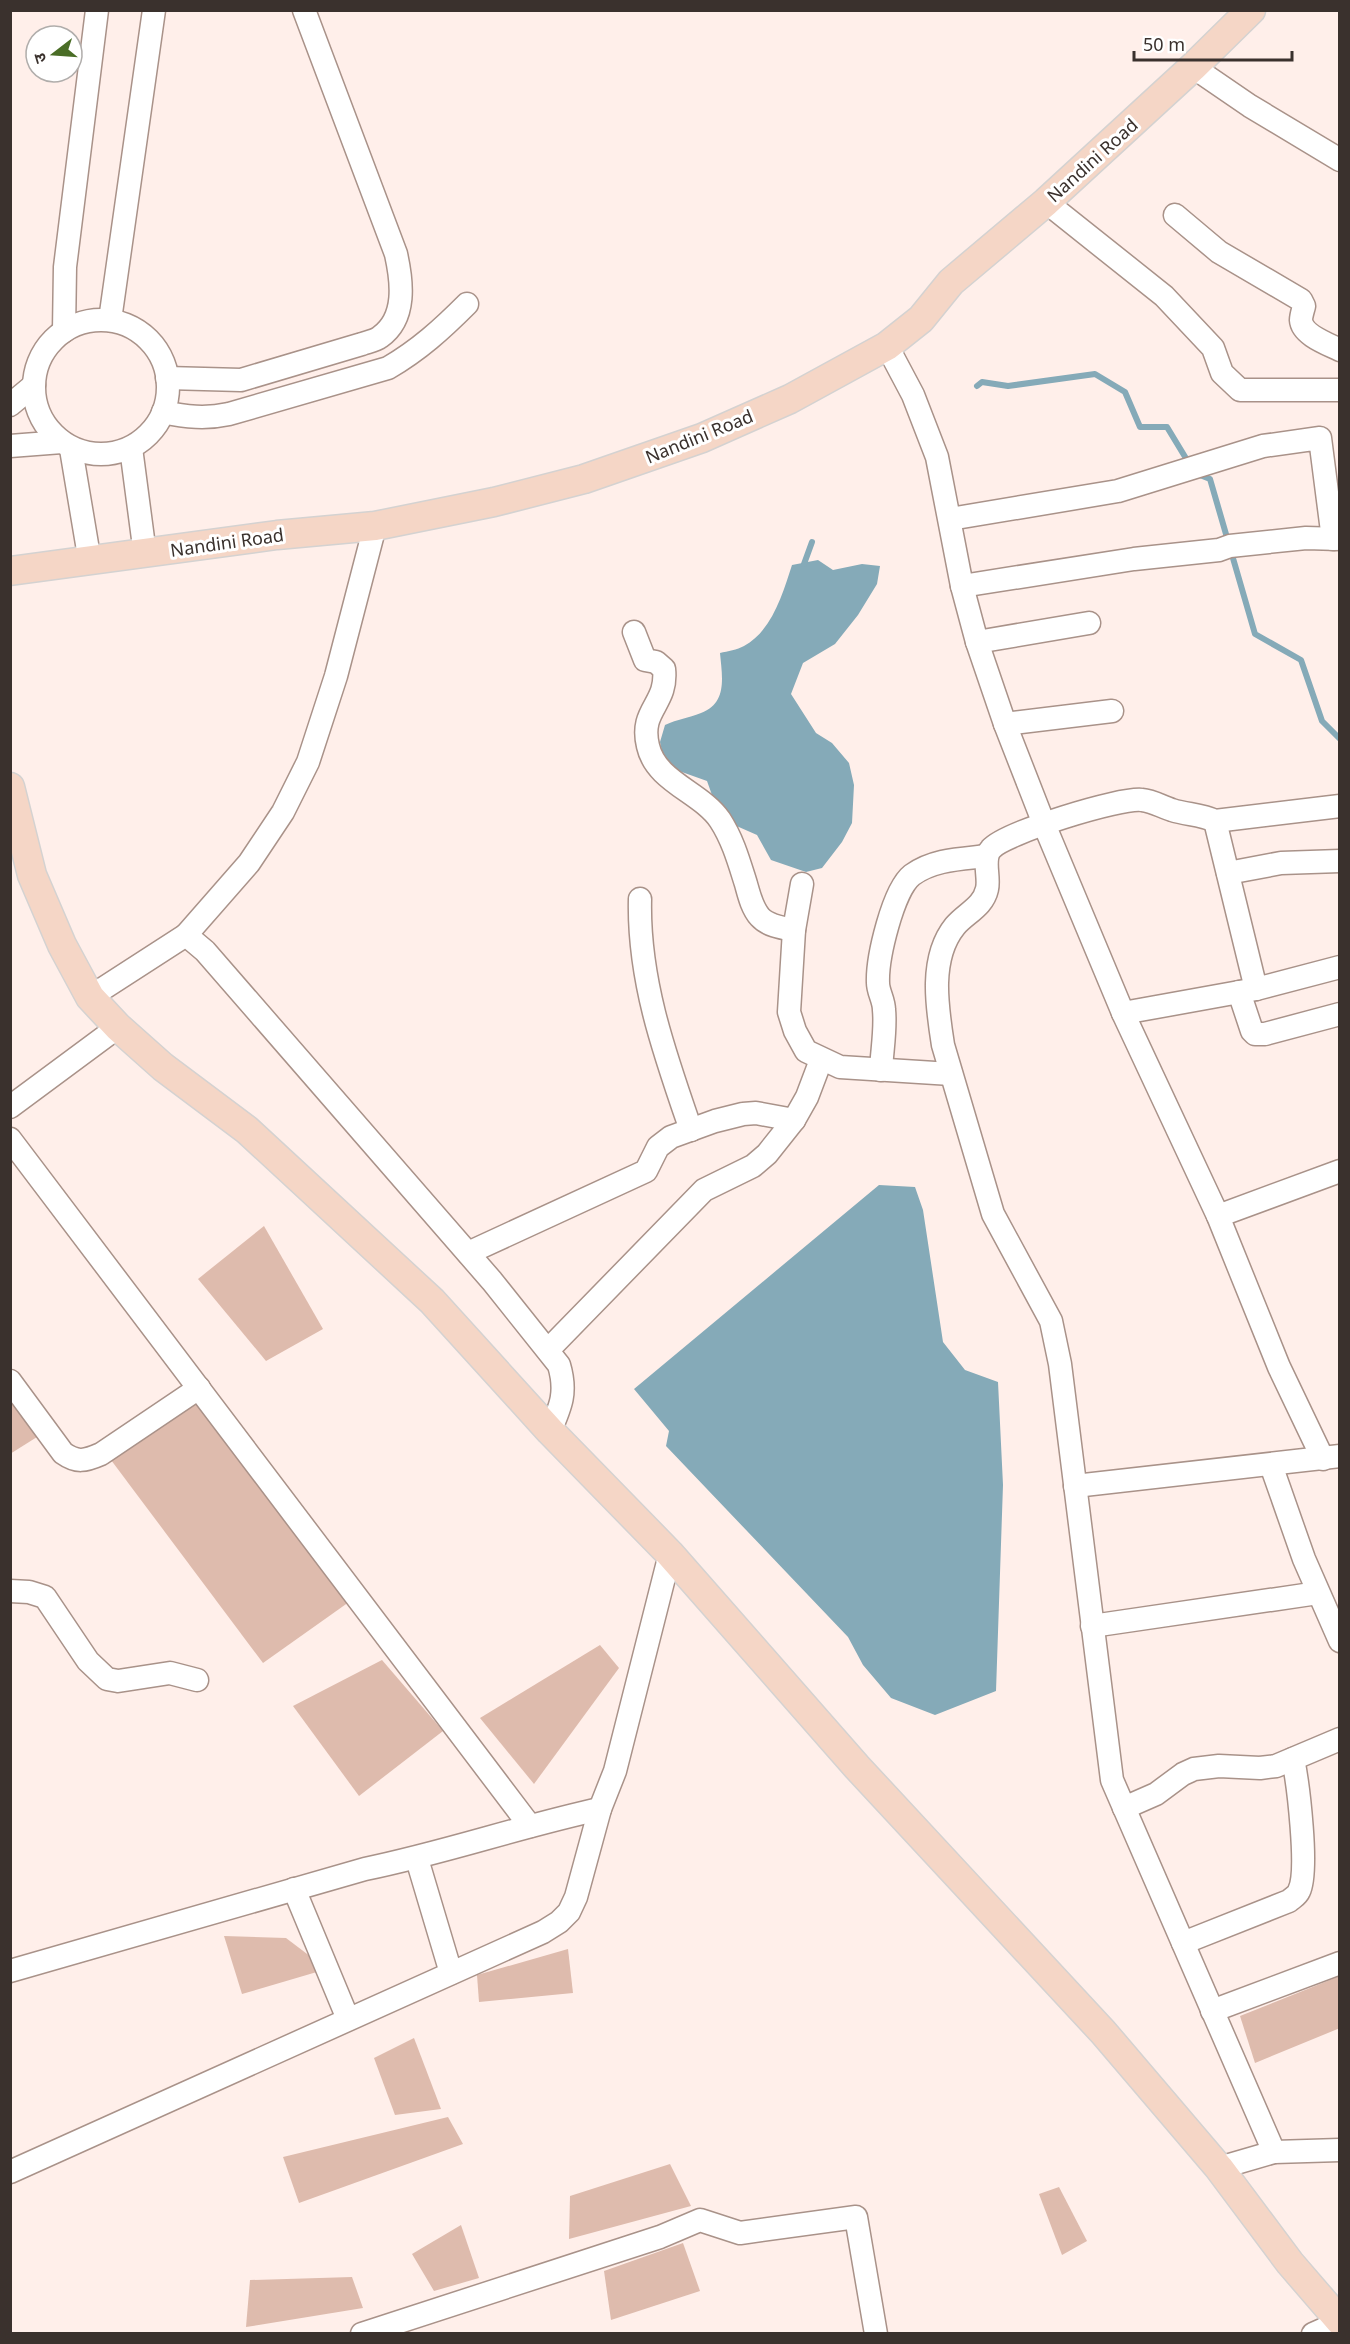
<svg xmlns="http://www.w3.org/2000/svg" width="1350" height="2344" viewBox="0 0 1350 2344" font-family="'Noto Sans','Noto Sans Devanagari',sans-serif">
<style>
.water{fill:#85aab8}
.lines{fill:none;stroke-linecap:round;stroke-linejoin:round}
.stream{stroke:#85aab8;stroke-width:6}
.building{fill:#debbad}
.minor-casing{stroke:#a99289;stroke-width:25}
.major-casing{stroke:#d4d2d1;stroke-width:31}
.minor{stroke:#fff;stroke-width:22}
.major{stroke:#f5d6c6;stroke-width:28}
.labels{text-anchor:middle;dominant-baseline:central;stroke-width:6;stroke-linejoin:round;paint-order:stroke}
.street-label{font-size:18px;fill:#3a312d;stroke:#fff}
</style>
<rect width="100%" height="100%" fill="#ffefea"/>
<g class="water">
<path d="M818 560 833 570 862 564 880 566 877 584 858 615 835 644 803 663 791 694 816 733 832 743 849 763 854 785 852 823 842 842 822 868 806 872 771 860 757 835 732 824 717 809 707 781 665 766 660 742 665 725C678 719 688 718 701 713 728 703 722 676 720 653 728 651 737 650 744 646 772 631 783 593 792 565Z"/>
<path d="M879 1185 915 1187 923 1210 943 1342 965 1370 998 1382 1003 1485 996 1691 935 1715 891 1698 863 1665 848 1637 666 1446 669 1431 634 1389Z"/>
</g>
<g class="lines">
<g class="stream">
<path d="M977 386 982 382 1008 386 1095 374 1125 392 1140 427H1167L1190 465"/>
<path d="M1195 473 1210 479 1255 634 1301 660 1322 721 1340 739"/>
<path d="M804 564 812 542"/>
</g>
</g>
<g class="building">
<path d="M264 1226 323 1329 266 1361 198 1279Z"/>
<path d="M195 1400 349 1602 263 1663 111 1460Z"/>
<path d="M10 1401 37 1437 10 1454Z"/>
<path d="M600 1645 619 1668 534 1784 480 1718Z"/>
<path d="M382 1660 443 1731 359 1796 293 1706Z"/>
<path d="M224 1936 286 1938 327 1969 242 1994Z"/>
<path d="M568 1949 573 1993 479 2002 477 1975Z"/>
<path d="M1340 1976V2028L1255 2063 1240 2016Z"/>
<path d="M414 2038 441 2109 395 2115 374 2058Z"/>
<path d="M448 2117 463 2144 299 2203 283 2157Z"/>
<path d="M670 2164 691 2206 569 2239 570 2196Z"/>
<path d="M1059 2187 1087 2241 1062 2255 1039 2194Z"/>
<path d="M461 2225 479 2278 434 2291 412 2254Z"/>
<path d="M683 2243 700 2291 611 2320 604 2271Z"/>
<path d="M352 2277 363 2308 246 2327 250 2280Z"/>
</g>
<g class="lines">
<defs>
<g id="minor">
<path d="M1193 67 1250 106 1340 160"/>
<path d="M1046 202 1164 296 1213 348 1222 373 1240 390H1340"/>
<path d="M1175 215 1219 252 1301 300 1304 306C1303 310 1301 316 1301 320 1302 335 1328 344 1340 350"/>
<path d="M110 320 154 10"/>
<circle cx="101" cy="387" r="67"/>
<path d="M64 331 65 267 97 10"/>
<path d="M887 346 913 395 937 457 962 586 977 642 1005 724 1044 824 1123 1013 1218 1216 1279 1367 1323 1459"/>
<path d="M167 378 241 380 362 344C367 342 375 341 380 337 407 318 402 281 396 254L304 10"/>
<path d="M10 405 34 385"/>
<path d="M163 412C186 417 206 419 229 414L388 368C419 350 442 329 467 304"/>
<path d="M10 446 62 442"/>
<path d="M131 448 145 554"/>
<path d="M71 449 90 562"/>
<path d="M950 519 1118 491 1263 446 1320 438 1333 539"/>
<path d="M962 586 1134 559 1219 550 1230 546 1306 538 1340 539"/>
<path d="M634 632 645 660 656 662 664 669C668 705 639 709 648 746 656 782 701 792 720 820 733 840 739 862 746 884 749 895 752 908 760 917 768 926 783 928 794 930"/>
<path d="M977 642 1089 623"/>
<path d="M1005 724 1112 711"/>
<path d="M1215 821 1256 989"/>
<path d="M1228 873 1281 863 1340 861"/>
<path d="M802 884 794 930 789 1012 795 1031 806 1051 840 1067 951 1074"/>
<path d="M640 899C638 980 665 1055 691 1130"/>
<path d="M186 935 249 863 283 812 308 762 336 676 375 526"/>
<path d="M1239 992 1252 1031 1255 1034H1265L1340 1014"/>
<path d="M90 997 186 935 205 951 492 1281 559 1365C567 1392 561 1406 550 1431"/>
<path d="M1123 1013 1256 989 1340 967"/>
<path d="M881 1070C882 1050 886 1029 884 1010 884 1000 878 992 878 983 877 958 893 890 912 875 934 859 962 859 987 856"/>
<path d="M10 1107 118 1027"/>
<path d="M10 1139 530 1826"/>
<path d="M1218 1216 1340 1171"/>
<path d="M468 1253 646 1171 658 1147 671 1137 715 1121 743 1114 756 1113 794 1120"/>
<path d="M548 1350 704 1190 753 1166 767 1154 794 1120 807 1097 821 1060"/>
<path d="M10 1381 63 1453C77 1463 85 1461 101 1454L199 1388"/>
<path d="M1271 1465 1304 1559 1340 1641"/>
<path d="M1075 1486 1340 1456"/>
<path d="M10 1591 29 1592 45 1597 88 1661 107 1679 118 1681 170 1673 197 1680"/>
<path d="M1092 1626 1318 1593"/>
<path d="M1124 1808 1156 1794 1183 1774 1194 1769 1219 1766 1260 1768 1276 1766 1340 1739"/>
<path d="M417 1859 451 1973"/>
<path d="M294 1889 348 2019"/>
<path d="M1183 1943 1289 1901C1292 1898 1297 1896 1299 1891 1309 1871 1298 1783 1293 1759"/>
<path d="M10 1971 365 1869C444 1853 521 1826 600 1809"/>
<path d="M1212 2011 1340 1963"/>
<path d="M1274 2152 1112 1780 1060 1364 1051 1321 993 1214 943 1045C937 1007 929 958 955 926 966 913 983 907 987 889 990 877 982 859 991 849 1004 833 1121 797 1142 800 1153 801 1162 807 1172 810 1187 815 1201 814 1215 821L1340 806"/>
<path d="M1219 2168 1274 2152 1340 2150"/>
<path d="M10 2172 543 1932 559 1922 569 1912 576 1897 600 1809 615 1771 670 1554"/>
<path d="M362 2334 660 2237 700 2220 740 2233 856 2217 876 2334"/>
<path d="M1313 2334 1340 2322"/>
</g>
<g id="major">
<path d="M10 571 277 535 375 526 494 502 584 479 702 438 790 399 887 346 921 319 951 282 1046 202 1193 67 1251 10"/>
<path d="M10 787 32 875 62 945 90 997 118 1027 163 1067 247 1130 432 1301 550 1431 670 1554 857 1767 1103 2032 1219 2168 1290 2263 1340 2321"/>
</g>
</defs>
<use href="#minor" class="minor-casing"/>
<use href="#major" class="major-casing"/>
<use href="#minor" class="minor"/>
<use href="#major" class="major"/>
</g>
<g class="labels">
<g class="street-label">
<text transform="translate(1092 160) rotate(-42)">Nandini Road</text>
<text transform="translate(699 436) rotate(-22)">Nandini Road</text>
<text transform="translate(227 542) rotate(-8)">Nandini Road</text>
</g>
</g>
<rect width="1350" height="2344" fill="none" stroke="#3a312d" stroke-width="24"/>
<g transform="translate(54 54) rotate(253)"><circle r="28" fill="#ffffff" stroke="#b0adab" stroke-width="1.5"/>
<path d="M0-4.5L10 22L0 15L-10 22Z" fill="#4a6d26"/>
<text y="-9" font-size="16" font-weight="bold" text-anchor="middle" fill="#3a312d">उ</text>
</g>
<path d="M1134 51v9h158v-9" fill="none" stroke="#3a312d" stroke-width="3"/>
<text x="1143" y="51" font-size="18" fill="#3a312d" stroke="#ffffff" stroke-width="4.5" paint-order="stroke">50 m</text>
</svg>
